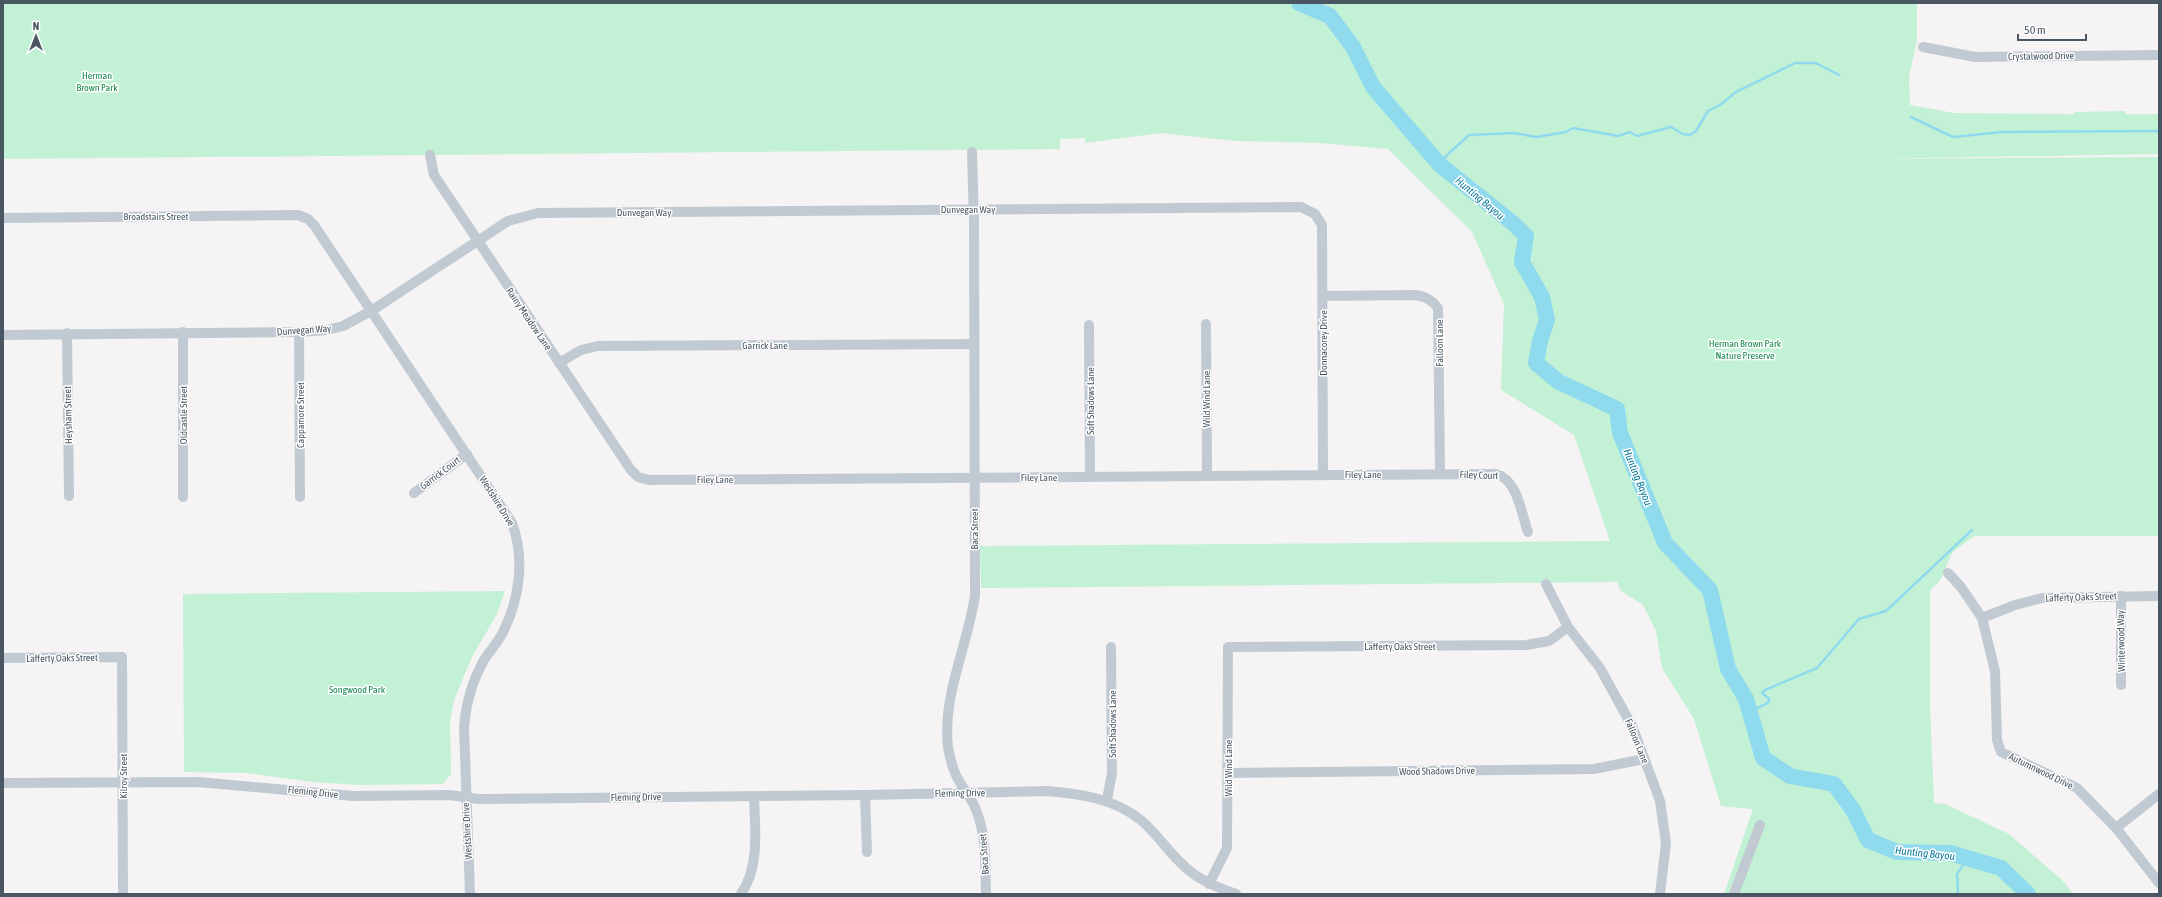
<svg xmlns="http://www.w3.org/2000/svg" width="2162" height="897" viewBox="0 0 2162 897" font-family="'Asap Condensed',sans-serif">
<style>
.green{fill:#c3f1d5}
.lines{fill:none;stroke-linecap:round;stroke-linejoin:round}
.stream{stroke:#90daee;stroke-width:2.5}
.river{stroke:#90daee;stroke-width:16}
.minor{stroke:#c1cad2;stroke-width:10}
.labels{text-anchor:middle;dominant-baseline:central;stroke-width:3;stroke-linejoin:round;paint-order:stroke}
.street-label{font-size:10px;fill:#4a5661;stroke:#fff}
.park-label{font-size:10px;fill:#17864f;stroke:#fff}
.water-label{font-size:11px;font-style:italic;fill:#0c7c9b;stroke:#fff}
</style>
<rect width="100%" height="100%" fill="#f5f3f3"/>
<g class="green">
<path d="M3 3H1917V40L1909 77 1910 105 1954 113 2074 114 2075 112 2125 111V114H2159V154L1862 159 2159 157V536H1974L1952 553 1940 581 1930 590V706L1934 803 1945 804 2009 834 2063 881 2073 894H1724L1753 809 1721 806 1694 719 1662 668 1656 631 1643 605 1621 591 1617 582 981 588 980 546 1610 541 1574 435 1501 390 1504 304 1472 232 1388 149 1320 143 1235 141 1161 133 1085 143V138L1060 139V149L3 159Z"/>
<path d="M505 591 497 614 472 657 454 700 450 722 451 774 443 784 360 785 313 782 246 773 184 772 183 594Z"/>
</g>
<g class="lines">
<g class="stream">
<path d="M1911 117 1953 137 2002 132 2159 131"/>
<path d="M1440 165 1446 156 1469 135 1514 133 1536 137 1566 132 1573 128 1618 136 1630 132 1637 136 1671 127 1683 134 1690 135 1696 131 1708 111 1720 105 1736 92 1795 63H1816L1839 75"/>
<path d="M1750 714 1755 709 1768 703 1769 699 1762 693 1765 690 1817 668 1859 619 1886 611 1972 530"/>
<path d="M1958 894 1957 874 1968 858"/>
</g>
<path class="river" d="M1299 3 1330 16 1353 47 1373 87 1440 165 1514 224 1526 236 1522 262 1542 297 1547 320 1540 341 1536 363 1559 382 1617 409 1620 433 1665 543 1710 590 1728 669 1746 699 1763 758 1790 776 1834 784 1853 810 1868 840 1897 852 1950 853 2001 868 2028 894"/>
<g class="minor">
<path d="M1923 47 1975 57 2159 55"/>
<path d="M972 152 974 221 975 595C968 645 942 696 948 747 950 759 954 774 961 784 965 791 970 797 974 805 987 833 985 864 986 894"/>
<path d="M430 155 434 175 631 470 638 477 649 480 1496 474C1518 480 1521 513 1528 532"/>
<path d="M3 218 298 215 308 219 314 225 512 523C525 558 520 598 503 632 498 642 490 651 484 660 472 681 466 704 464 727L470 894"/>
<path d="M1323 296 1416 295C1426 297 1432 300 1438 308L1440 474"/>
<path d="M1206 324 1207 475"/>
<path d="M1089 325 1090 476"/>
<path d="M183 332V497"/>
<path d="M299 332 300 497"/>
<path d="M67 333 69 496"/>
<path d="M3 335 299 332 327 330 343 326 371 311 508 221 538 213 1301 207 1315 214 1322 225 1323 474"/>
<path d="M559 363 581 350 598 346 974 344"/>
<path d="M414 493 467 454"/>
<path d="M1948 573 1961 587 1982 618 1995 671 1997 740 2001 752 2077 788 2116 828 2159 883"/>
<path d="M1546 584 1568 627 1600 668 1633 728 1660 801 1666 843 1660 894"/>
<path d="M2121 596V685"/>
<path d="M1982 618 2015 605 2042 598 2159 596"/>
<path d="M3 658 122 657 123 894"/>
<path d="M1228 773 1594 769 1644 759"/>
<path d="M3 783 198 782 353 796 450 795 478 799 865 795 1047 791C1081 794 1114 798 1142 821 1156 833 1167 850 1181 863 1196 879 1216 887 1236 894"/>
<path d="M865 795 867 852"/>
<path d="M1107 800 1112 773 1111 647"/>
<path d="M2116 828 2159 794"/>
<path d="M1209 884 1227 848 1228 647 1526 645 1549 641 1568 627"/>
<path d="M741 894C760 867 755 828 754 796"/>
<path d="M1734 894 1760 825"/>
</g>
</g>
<g class="labels">
<g class="street-label">
<text transform="translate(2041 56) rotate(-1)">Crystalwood Drive</text>
<text x="968" y="209">Dunvegan Way</text>
<text x="644" y="212">Dunvegan Way</text>
<text x="156" y="216">Broadstairs Street</text>
<text transform="translate(529 319) rotate(56)">Rainy Meadow Lane</text>
<text transform="translate(304 330) rotate(-4)">Dunvegan Way</text>
<text transform="translate(1323 343) rotate(-90)">Donnacorey Drive</text>
<text transform="translate(1439 343) rotate(-90)">Falloon Lane</text>
<text x="765" y="345">Garrick Lane</text>
<text transform="translate(1206 399) rotate(-90)">Wild Wind Lane</text>
<text transform="translate(1090 401) rotate(-90)">Soft Shadows Lane</text>
<text transform="translate(68 415) rotate(-91)">Heysham Street</text>
<text transform="translate(183 415) rotate(-90)">Oldcastle Street</text>
<text transform="translate(300 415) rotate(-90)">Cappamore Street</text>
<text transform="translate(440 473) rotate(-37)">Garrick Court</text>
<text x="1363" y="474">Filey Lane</text>
<text transform="translate(1479 475) rotate(2)">Filey Court</text>
<text x="1039" y="477">Filey Lane</text>
<text x="715" y="479">Filey Lane</text>
<text transform="translate(497 501) rotate(58)">Westshire Drive</text>
<text transform="translate(974 529) rotate(-90)">Baca Street</text>
<text transform="translate(2081 597) rotate(-2)">Lafferty Oaks Street</text>
<text transform="translate(2121 641) rotate(-91)">Winterwood Way</text>
<text x="1400" y="646">Lafferty Oaks Street</text>
<text transform="translate(62 658) rotate(-1)">Lafferty Oaks Street</text>
<text transform="translate(1112 724) rotate(-90)">Soft Shadows Lane</text>
<text transform="translate(1637 741) rotate(68)">Falloon Lane</text>
<text transform="translate(1228 768) rotate(-90)">Wild Wind Lane</text>
<text transform="translate(1437 771) rotate(-1)">Wood Shadows Drive</text>
<text transform="translate(2041 771) rotate(26)">Autumnwood Drive</text>
<text transform="translate(123 776) rotate(-90)">Kilroy Street</text>
<text transform="translate(313 792) rotate(6)">Fleming Drive</text>
<text transform="translate(960 793) rotate(-1)">Fleming Drive</text>
<text transform="translate(636 797) rotate(-1)">Fleming Drive</text>
<text transform="translate(467 831) rotate(-93)">Westshire Drive</text>
<text transform="translate(984 854) rotate(-94)">Baca Street</text>
</g>
<g class="park-label">
<text x="97" y="75">Herman<tspan x="97" dy="12">Brown Park</tspan></text>
<text x="1745" y="343">Herman Brown Park<tspan x="1745" dy="12">Nature Preserve</tspan></text>
<text x="357" y="689">Songwood Park</text>
</g>
<g class="water-label">
<text transform="translate(1480 198) rotate(40)">Hunting Bayou</text>
<text transform="translate(1638 477) rotate(68)">Hunting Bayou</text>
<text transform="translate(1925 853) rotate(6)">Hunting Bayou</text>
</g>
</g>
<rect width="2162" height="897" fill="none" stroke="#4a5661" stroke-width="8"/>
<g transform="translate(36 36)" stroke="#ffffff" stroke-width="3" paint-order="stroke">
<path d="M0-3L7 15L0 10L-7 15Z" fill="#4a5661"/>
<text y="-6" font-size="11" font-weight="bold" text-anchor="middle" fill="#4a5661">N</text>
</g>
<path d="M2018 34v6h68v-6" fill="none" stroke="#4a5661" stroke-width="2"/>
<text x="2024" y="34" font-size="12" fill="#4a5661" stroke="#ffffff" stroke-width="3" paint-order="stroke">50 m</text>
</svg>
